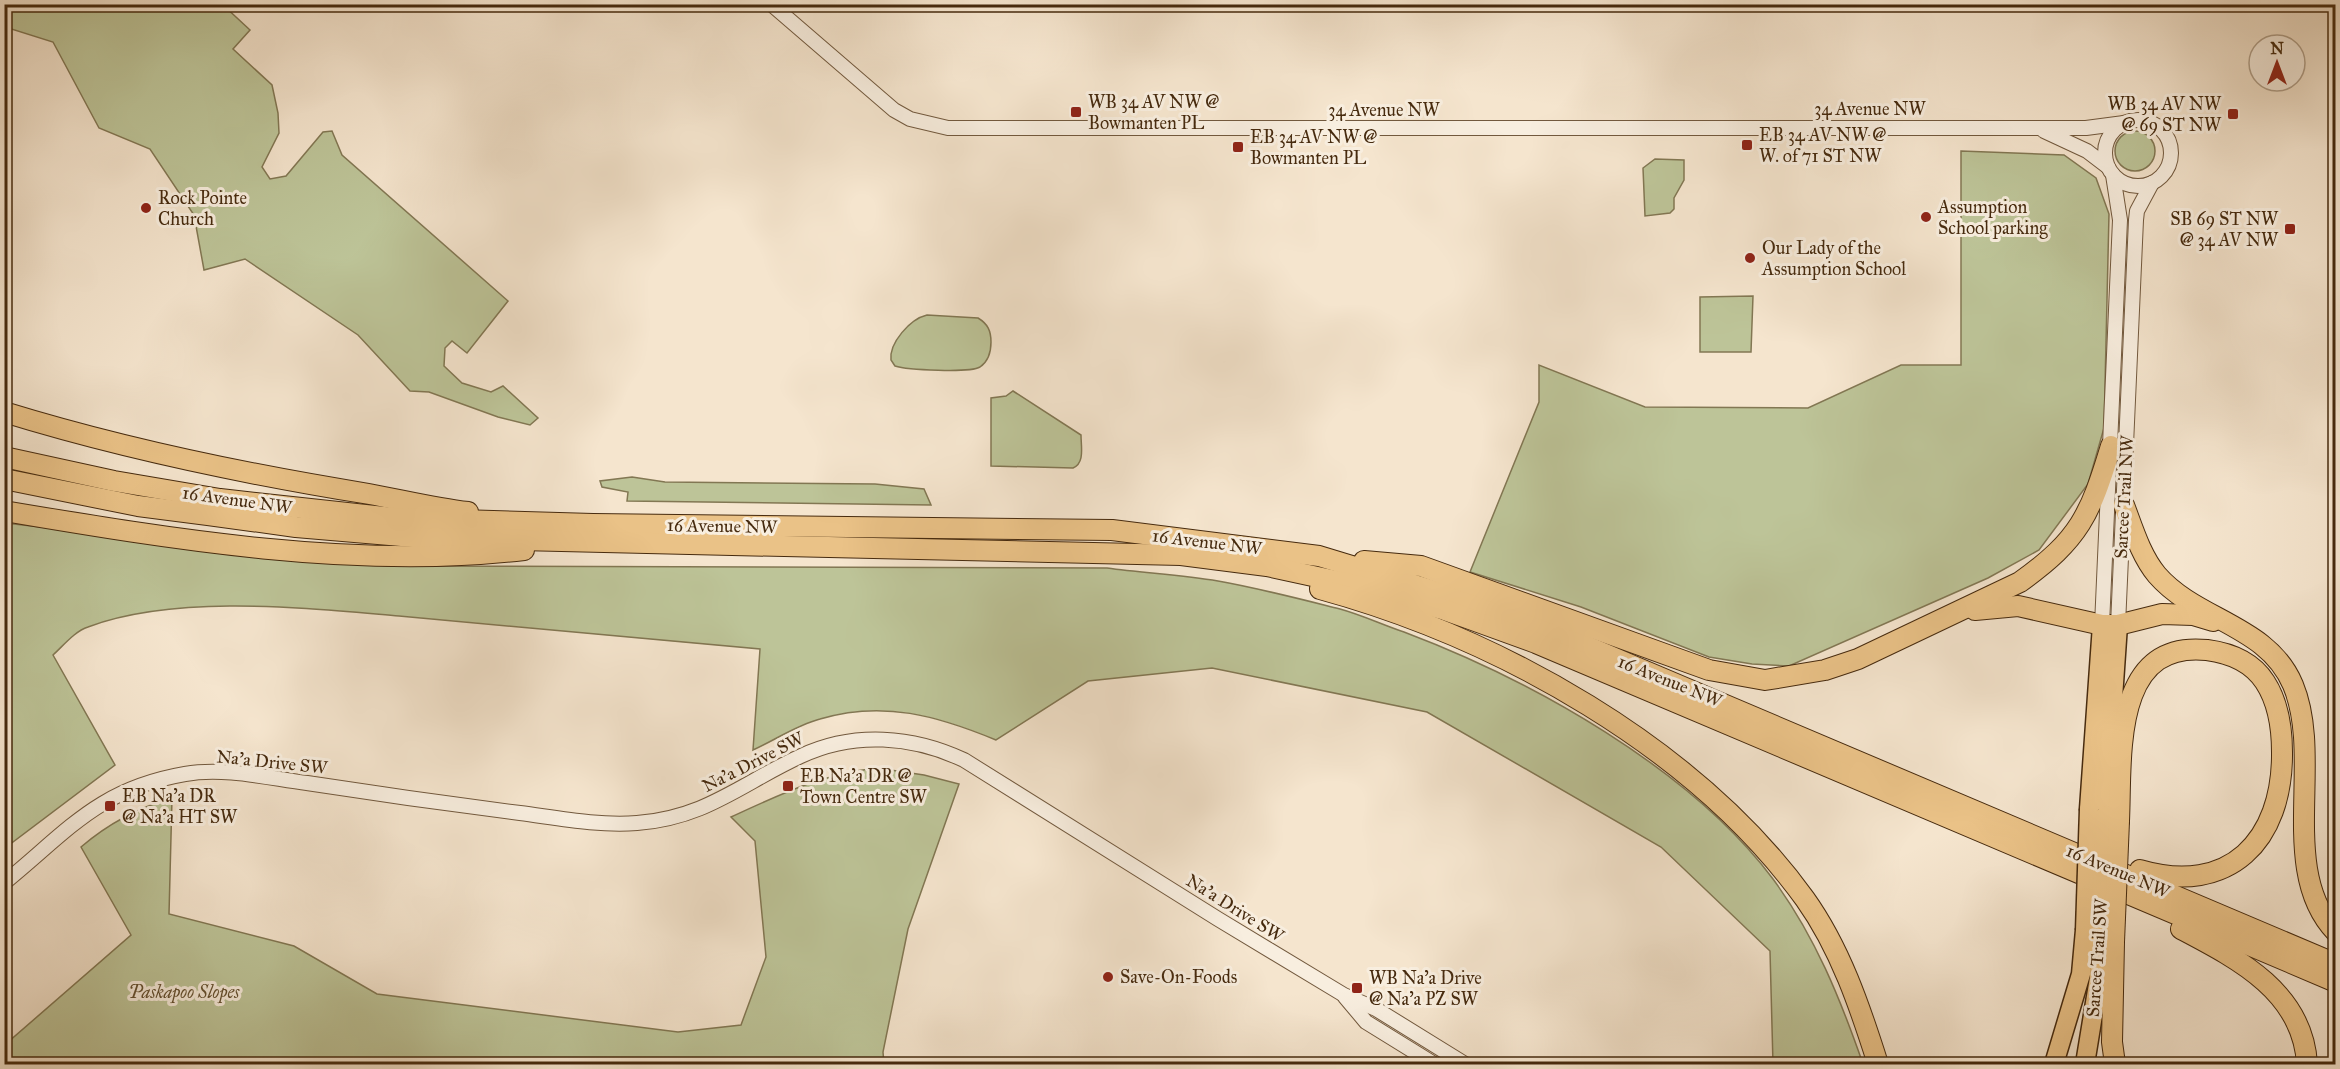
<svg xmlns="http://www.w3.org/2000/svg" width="2340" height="1069" viewBox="0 0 2340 1069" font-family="'IM FELL Great Primer',serif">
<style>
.green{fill:#bdc498;stroke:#827753;stroke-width:1.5}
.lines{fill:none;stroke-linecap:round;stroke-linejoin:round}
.tertiary-casing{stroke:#72593e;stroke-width:16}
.trunk-casing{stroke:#462a0e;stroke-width:21}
.motorway-casing{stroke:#462a0e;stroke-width:22}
.tertiary{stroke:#f8eedf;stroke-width:14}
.trunk{stroke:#eac287;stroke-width:18}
.motorway{stroke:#eac287;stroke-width:20}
.trunk-bridge-casing{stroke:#462a0e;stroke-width:21;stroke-linecap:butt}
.motorway-bridge-casing{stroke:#462a0e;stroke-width:22;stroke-linecap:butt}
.trunk-bridge{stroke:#eac287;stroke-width:18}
.motorway-bridge{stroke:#eac287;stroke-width:20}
.poi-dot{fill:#8f2418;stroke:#f8eedf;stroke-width:2}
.labels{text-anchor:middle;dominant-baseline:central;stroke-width:6;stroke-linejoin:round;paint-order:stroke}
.poi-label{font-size:18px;fill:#462a0e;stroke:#f8eedf;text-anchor:start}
.street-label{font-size:18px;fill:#462a0e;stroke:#f8eedf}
.park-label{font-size:18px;font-style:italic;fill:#645030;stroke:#f8eedf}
</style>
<rect width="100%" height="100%" fill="#f5e5ce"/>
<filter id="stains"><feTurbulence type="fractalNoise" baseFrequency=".00333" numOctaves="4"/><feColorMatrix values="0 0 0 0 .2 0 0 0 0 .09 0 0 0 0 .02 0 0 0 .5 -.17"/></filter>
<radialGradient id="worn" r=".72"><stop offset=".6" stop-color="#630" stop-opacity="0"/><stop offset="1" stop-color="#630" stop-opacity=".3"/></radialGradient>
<g class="green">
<path d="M5 4 223 5 250 30 233 49 272 85 278 113 279 133 262 167 270 179 286 176 323 132 332 131 342 155 508 301 467 353 452 341 445 348 444 366 462 383 491 392 503 386 538 418 530 425 498 417 429 392 410 391 358 335 245 259 204 270 194 215 150 149 99 128 53 42 5 27Z"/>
<circle cx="2135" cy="151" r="20"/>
<path d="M1961 151 2064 155 2096 178 2109 214 2104 428 2088 484 2039 550 1988 578 1789 666 1752 664 1709 657 1581 607 1470 572 1539 402V365L1645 407 1808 408 1901 365H1961Z"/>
<path d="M1655 159 1684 160V180L1674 198V209L1670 213 1645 216 1643 168Z"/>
<path d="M1753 296 1751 352H1700V297Z"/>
<path d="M927 315 978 318C988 324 991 331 991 342 991 352 989 361 980 367 970 373 907 370 895 366L891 360C889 343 910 319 927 315Z"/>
<path d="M1013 391 1081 435C1081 447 1085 463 1073 468L991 466V398L1006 396Z"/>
<path d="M632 477 665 482 875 484 924 489 931 505 627 501 628 492 602 487 600 481Z"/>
<path d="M5 523 388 566 1107 568C1144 573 1181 575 1218 581 1258 588 1300 599 1340 609 1362 615 1383 625 1404 632 1531 680 1690 768 1773 879 1815 936 1840 998 1863 1064H1773L1770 951 1661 847 1427 712 1212 668 1088 681 996 740C938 716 883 700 820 719 797 725 775 740 753 750L760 649C639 639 519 626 399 616 304 608 177 594 88 627 75 631 63 646 53 655L115 765 5 848Z"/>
<path d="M877 768 924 775 959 784 908 929 883 1052 884 1064H5V1048L7 1043 131 935 81 847C109 823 137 808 172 798L169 914 294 946 377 994 678 1032 741 1025 766 957 755 841 731 817C781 794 822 774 877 768Z"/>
</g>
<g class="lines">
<defs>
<g id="tertiary">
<path d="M771 4 894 110 910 119 948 128H2086L2124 123"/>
<circle cx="2138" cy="153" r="33"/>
<path d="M2044 131 2087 151 2108 167"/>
<path d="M2102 625 2120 220 2113 175"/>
<path d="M2118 625 2136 220 2137 211 2152 183"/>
<path d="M4 883C68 831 98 789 185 774 224 767 268 778 307 783 378 794 449 804 520 813 558 818 598 826 637 823 706 818 742 783 801 756 854 731 913 736 964 760L1218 919 1344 995 1376 1009 1465 1064"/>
<path d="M1345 997 1366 1022 1434 1064"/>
</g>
<g id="trunk">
<path d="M2089 809 2102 625"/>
<path d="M2105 815 2118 625"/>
<path d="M2054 1064 2081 974 2085 930"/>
<path d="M2085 1064 2099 978 2100 936"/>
</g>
<g id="motorway">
<path d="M4 412C124 449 245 474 369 494 402 500 434 508 468 512"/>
<path d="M4 457 114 481 220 499 393 518 593 524 1112 530 1319 556 1513 615 2336 964"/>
<path d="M4 479 138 506 208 515 296 527 425 538 1181 555 1267 566 1368 588 1445 610 1536 643 2336 982"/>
<path d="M2124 505C2133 529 2141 556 2157 575 2197 621 2268 625 2293 685 2324 759 2277 871 2336 932"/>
<path d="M4 511C170 539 357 570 524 550"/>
<path d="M1364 561 1421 566 1709 670 1765 680 1825 670 1858 659 2020 582C2080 539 2090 515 2111 446"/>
<path d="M1320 589C1499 638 1695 747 1805 899 1840 948 1860 1007 1878 1064"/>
<path d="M1975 610 2018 606 2102 625H2118L2162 614 2193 615 2213 621"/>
<path d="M2119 821C2122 758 2111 640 2207 650 2230 653 2252 662 2265 682 2278 702 2282 729 2282 752 2283 841 2229 896 2140 870"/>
<path d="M2181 929C2238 959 2303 992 2307 1064"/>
<path d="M2114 942 2112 1042 2115 1064"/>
</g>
</defs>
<use href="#tertiary" class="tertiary-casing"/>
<use href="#trunk" class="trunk-casing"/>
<use href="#motorway" class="motorway-casing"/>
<use href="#tertiary" class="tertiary"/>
<use href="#trunk" class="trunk"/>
<use href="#motorway" class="motorway"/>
<defs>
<g id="trunk-bridge">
<path d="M2085 930 2089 809"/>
<path d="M2100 936 2105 815"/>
</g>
<path id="motorway-bridge" d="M2114 942 2119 821"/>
</defs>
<use href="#trunk-bridge" class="trunk-bridge-casing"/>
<use href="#motorway-bridge" class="motorway-bridge-casing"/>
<use href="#trunk-bridge" class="trunk-bridge"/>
<use href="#motorway-bridge" class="motorway-bridge"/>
</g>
<g class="poi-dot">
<rect x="1070" y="106" width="12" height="12" rx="3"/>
<rect x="2227" y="108" width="12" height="12" rx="3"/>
<rect x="1741" y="139" width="12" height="12" rx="3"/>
<rect x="1232" y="141" width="12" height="12" rx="3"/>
<circle cx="146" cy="208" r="6"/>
<circle cx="1926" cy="217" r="6"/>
<rect x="2284" y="223" width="12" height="12" rx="3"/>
<circle cx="1750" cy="258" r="6"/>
<rect x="782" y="780" width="12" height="12" rx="3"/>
<rect x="104" y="800" width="12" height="12" rx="3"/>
<circle cx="1108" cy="977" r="6"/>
<rect x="1351" y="982" width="12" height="12" rx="3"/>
</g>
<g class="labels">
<g class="poi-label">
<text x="1088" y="102">WB 34 AV NW @<tspan x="1088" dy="21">Bowmanten PL</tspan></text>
<text x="2221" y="104" text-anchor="end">WB 34 AV NW<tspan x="2221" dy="21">@ 69 ST NW</tspan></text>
<text x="1759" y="135">EB 34 AV NW @<tspan x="1759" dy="21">W. of 71 ST NW</tspan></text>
<text x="1250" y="137">EB 34 AV NW @<tspan x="1250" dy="21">Bowmanten PL</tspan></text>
<text x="158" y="198">Rock Pointe<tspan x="158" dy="21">Church</tspan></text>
<text x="1938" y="207">Assumption<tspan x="1938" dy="21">School parking</tspan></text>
<text x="2278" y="219" text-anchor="end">SB 69 ST NW<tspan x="2278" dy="21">@ 34 AV NW</tspan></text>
<text x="1762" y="248">Our Lady of the<tspan x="1762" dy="21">Assumption School</tspan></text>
<text x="800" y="776">EB Na'a DR @<tspan x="800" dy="21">Town Centre SW</tspan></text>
<text x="122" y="796">EB Na'a DR<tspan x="122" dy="21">@ Na'a HT SW</tspan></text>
<text x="1120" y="977">Save-On-Foods</text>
<text x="1369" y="978">WB Na'a Drive<tspan x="1369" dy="21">@ Na'a PZ SW</tspan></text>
</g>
<g class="street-label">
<text x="1870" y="109">34 Avenue NW</text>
<text x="1384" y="110">34 Avenue NW</text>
<text transform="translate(2124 497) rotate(-87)">Sarcee Trail NW</text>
<text transform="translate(237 500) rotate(8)">16 Avenue NW</text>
<text transform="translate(722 526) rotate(1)">16 Avenue NW</text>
<text transform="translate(1207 542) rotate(7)">16 Avenue NW</text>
<text transform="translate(1670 681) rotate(22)">16 Avenue NW</text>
<text transform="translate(272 762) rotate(6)">Na'a Drive SW</text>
<text transform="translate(753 762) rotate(-27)">Na'a Drive SW</text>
<text transform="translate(2118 871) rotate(23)">16 Avenue NW</text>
<text transform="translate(1235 908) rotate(32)">Na'a Drive SW</text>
<text transform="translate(2097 958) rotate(-86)">Sarcee Trail SW</text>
</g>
<g class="park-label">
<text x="184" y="992">Paskapoo Slopes</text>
</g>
</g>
<rect width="2340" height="1069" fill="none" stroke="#f5e5ce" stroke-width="24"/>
<rect x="6" y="6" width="2328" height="1057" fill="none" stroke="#462a0e" stroke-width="3"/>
<rect x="12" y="12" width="2316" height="1045" fill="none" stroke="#462a0e" stroke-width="1.5"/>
<g transform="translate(2277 63)"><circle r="28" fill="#f8eedf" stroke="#b1a08b" stroke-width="1.5"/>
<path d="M0-4.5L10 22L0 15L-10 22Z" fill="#8f2418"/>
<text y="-9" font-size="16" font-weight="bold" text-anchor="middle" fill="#462a0e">N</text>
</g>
<rect width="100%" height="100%" filter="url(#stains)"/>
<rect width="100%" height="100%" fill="url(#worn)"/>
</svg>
